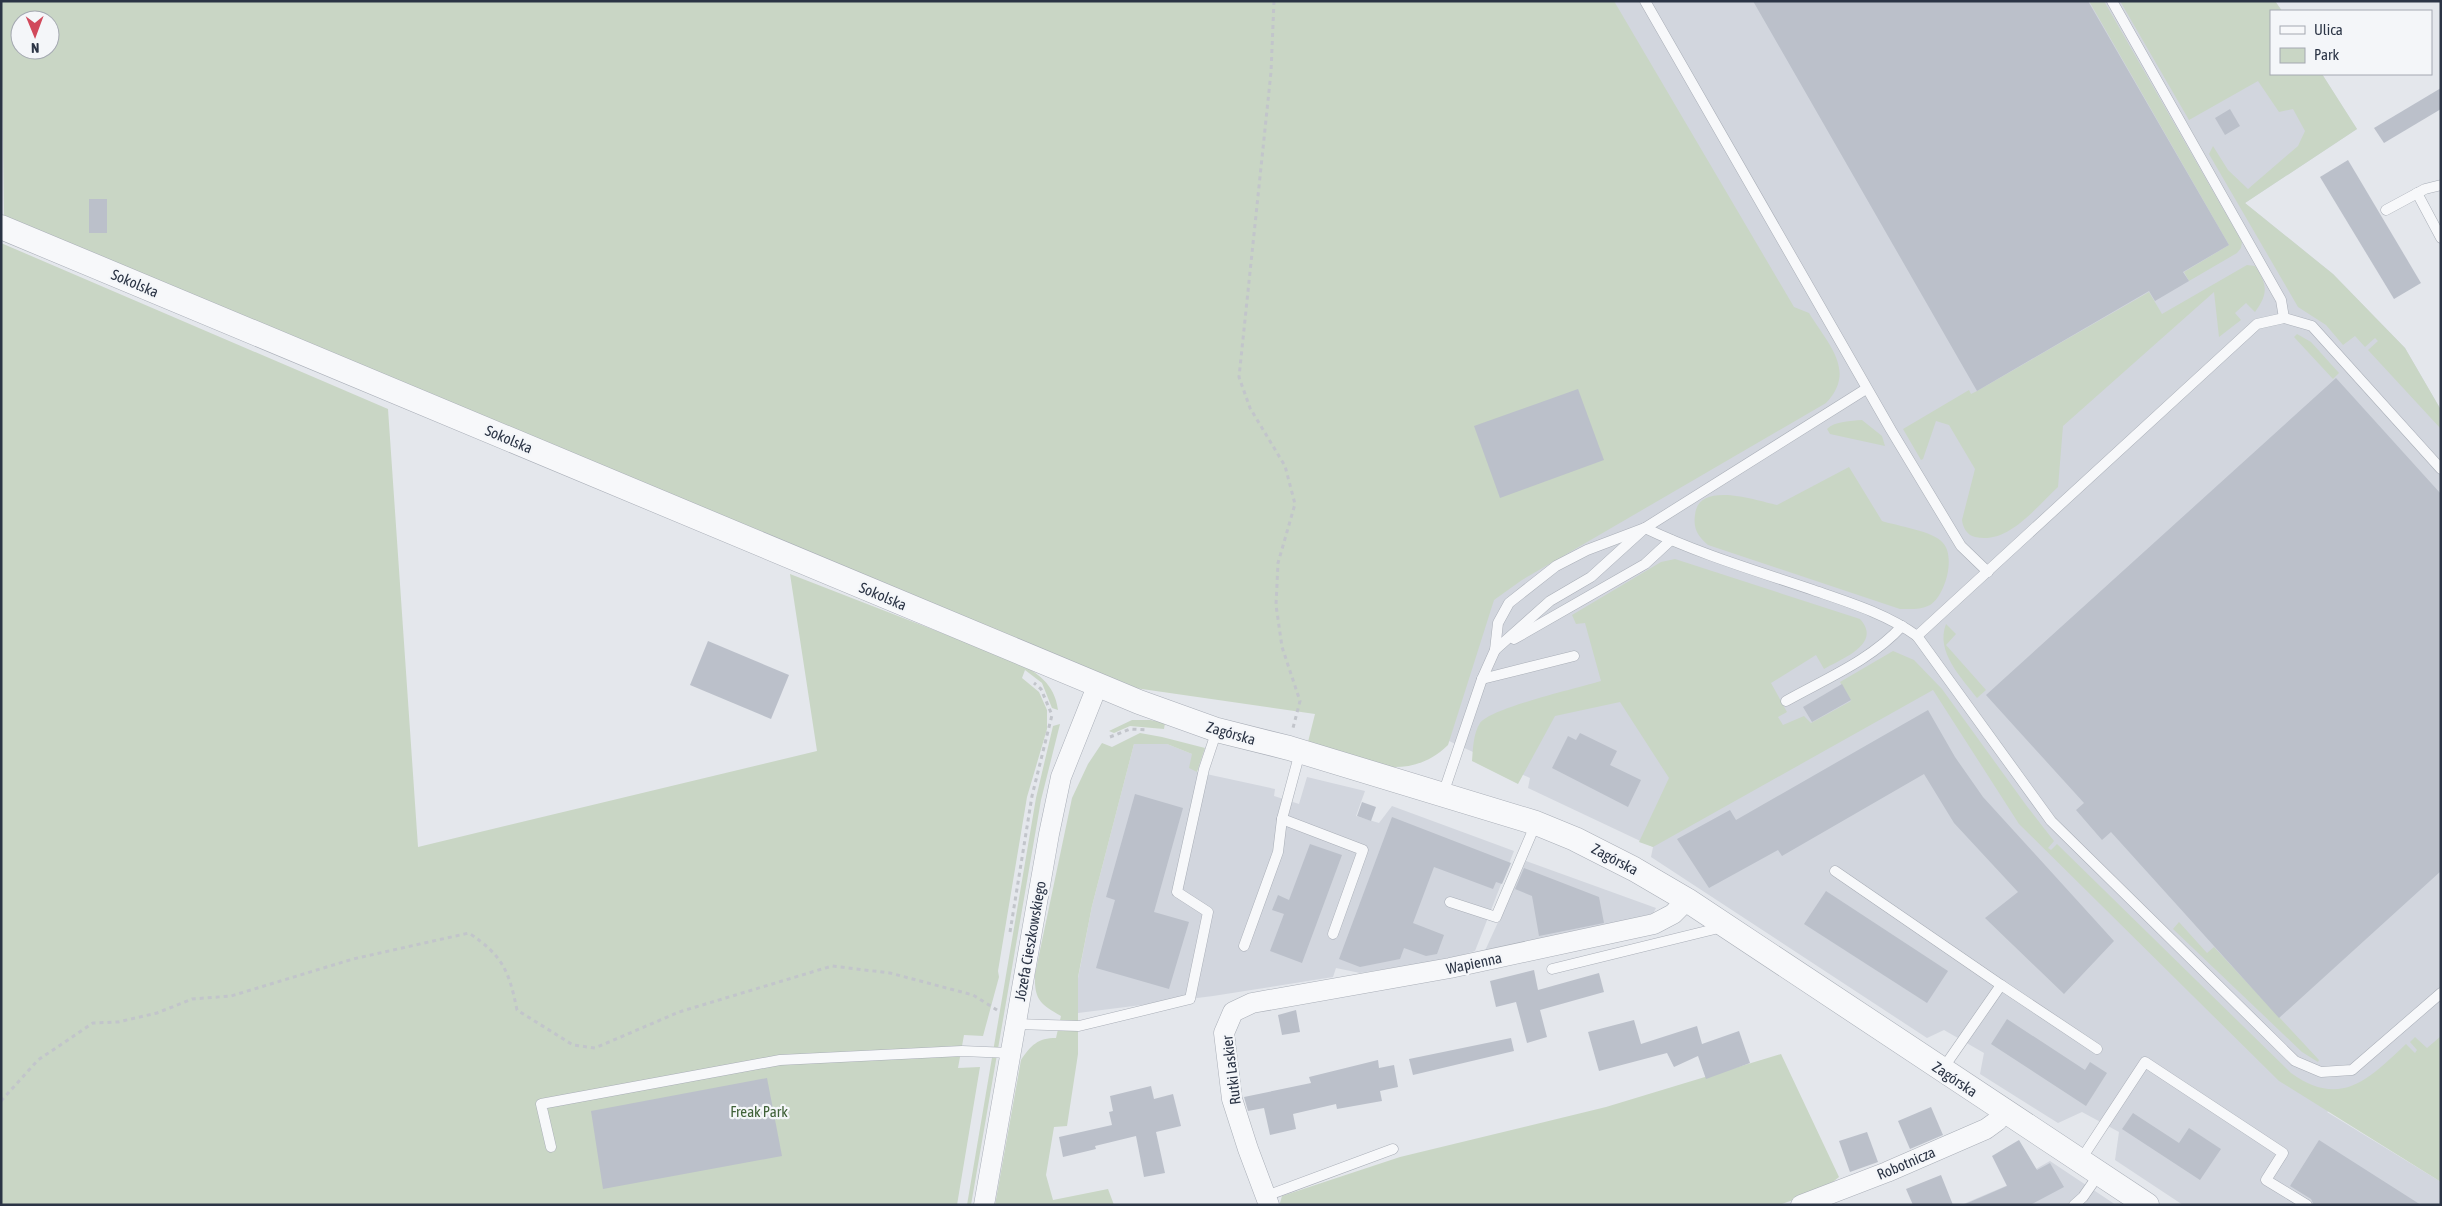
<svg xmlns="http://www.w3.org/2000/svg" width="2442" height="1206" viewBox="0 0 2442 1206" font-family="'Asap Condensed',sans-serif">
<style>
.built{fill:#d2d6de}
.green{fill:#c9d6c5;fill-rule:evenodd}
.building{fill:#bbc0ca}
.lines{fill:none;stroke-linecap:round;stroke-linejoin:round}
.service-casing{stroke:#a9aeb7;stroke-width:11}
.minor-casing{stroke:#a9aeb7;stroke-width:21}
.tertiary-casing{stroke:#a9aeb7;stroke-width:25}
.path{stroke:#c2c5cb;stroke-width:3;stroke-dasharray:4 4;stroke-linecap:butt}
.service{stroke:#f7f8fa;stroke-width:10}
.minor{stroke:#f7f8fa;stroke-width:20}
.tertiary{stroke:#f7f8fa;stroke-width:24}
.labels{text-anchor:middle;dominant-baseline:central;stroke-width:4.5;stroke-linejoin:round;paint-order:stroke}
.street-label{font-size:15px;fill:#2b3445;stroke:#f4f6f9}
.park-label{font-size:15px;fill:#3f6138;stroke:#f4f6f9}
</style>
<rect width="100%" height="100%" fill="#e4e7ec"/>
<g class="built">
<path d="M1601 1H2275L2282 11H2271V74H2322L2357 129 2245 203 2333 274 2405 348 2441 410V1049L2327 1112 2441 1182V1205H2183L2115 1160 2119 1132 2082 1112 2058 1123 1980 1074 1984 1053 1944 1030 1927 1038 1651 857 1653 847 1528 788 1530 778 1449 741Z"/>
<path d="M1134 744H1167L1192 754 1197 772 1275 789 1274 796 1299 804 1307 777 1365 791 1356 816 1379 823 1392 806 1514 851 1475 951 1448 959 1360 973 1336 968 1333 977 1213 996 1078 1013V978L1092 906Z"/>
<path d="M1526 861 1656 908 1653 914 1483 955Z"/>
<path d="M2050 1161 2116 1205H1961L2008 1185Z"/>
</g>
<g class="green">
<path d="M1 1H1614L1794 307 1809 313C1828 344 1857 371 1826 403L1522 580 1494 600 1448 745C1406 786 1356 760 1307 746L1315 714 1135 688 4 218ZM20 20H50V50H20Z"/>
<path d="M2089 1H2104L2242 242 2241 248 2237 253 2189 281 2184 272 2229 245Z"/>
<path d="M2120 1H2275L2282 11H2271V74H2322L2357 129 2245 203 2333 274 2405 348 2441 410V429L2368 350 2378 341 2375 338 2365 347 2355 336 2343 345 2326 325 2298 307 2209 154 2213 146 2228 170 2248 189 2298 146 2305 131 2293 109 2279 112 2258 81 2189 120Z"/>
<path d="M1 243 388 409 418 847 817 751 790 574 1001 656C1028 667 1054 678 1058 710L1052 708 1042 683 1025 670 1022 678 1039 692 1047 710V729L1027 797 998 971 999 977 983 1036 964 1035 958 1068 980 1067 957 1205H1Z"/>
<path d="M2247 265 2255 266C2268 285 2268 294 2255 312L2246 303 2235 313 2241 320 2219 337 2214 292 2063 426 2058 487C2036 507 2008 545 1975 537 1967 535 1963 528 1962 520L1975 469 1949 425 1936 421 1923 459 1921 460 1903 429 1969 390 1971 394 1977 391 2149 292 2162 314Z"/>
<path d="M2297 334 2311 342 2339 373 2333 379 2294 337Z"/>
<path d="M1862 420 1882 436 1885 446 1830 434 1827 429C1835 421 1851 421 1862 420Z"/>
<path d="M1849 467 1882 521C1897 526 1934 531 1943 543 1956 557 1945 596 1930 605 1920 610 1910 609 1900 609L1708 545C1698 536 1693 529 1695 515 1698 480 1757 501 1777 505Z"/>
<path d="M1675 559 1860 619C1883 644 1841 659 1824 669L1816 655 1771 683 1787 712 1778 717 1783 725 1804 716 1811 723 1851 701 1840 682 1893 651 1914 660 1942 689 2026 805 2054 841 2048 848 2051 850 2057 844 2291 1073C2341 1109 2369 1079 2406 1044L2415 1053 2417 1050 2410 1042 2415 1037 2427 1048 2441 1036V1182L2279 1081 2019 824 1933 690 1653 847 1639 842 1669 778 1620 702 1555 716 1518 784 1472 761C1473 749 1473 734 1480 723 1491 708 1578 688 1601 681L1585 623 1576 624 1572 615 1661 562Z"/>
<path d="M1946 624 1956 634 1946 645 1986 690 1977 698C1962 678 1935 652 1946 624Z"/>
<path d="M1132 720H1150L1165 723 1164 729 1130 726 1114 733 1109 731Z"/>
<path d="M1060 724 1041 800 971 1205H967L1036 798 1053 726Z"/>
<path d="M1140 733 1162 737 1205 748 1197 772 1189 768 1192 754 1167 744H1134L1092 906 1078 977V1054L1067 1126 1054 1127 1046 1175 1053 1200 1108 1189 1114 1205H995L1021 1060C1031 1045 1038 1038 1056 1038L1061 1016C1040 1004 1034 1000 1035 974L1072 798 1088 764 1102 743 1112 747Z"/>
<path d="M2179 922 2207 953 2214 947 2319 1060 2318 1062 2302 1052 2173 929Z"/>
<path d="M1781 1054 1839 1177 1824 1189 1779 1205H1280V1203L1282 1196 1400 1157 1606 1107Z"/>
</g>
<g class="building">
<path d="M1753 1H2088L2229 245 2183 272 2189 281 2155 301 2149 291 1977 391Z"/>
<path d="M2441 88V109L2384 143 2374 128Z"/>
<path d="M2230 109 2240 126 2225 135 2215 118Z"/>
<path d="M2348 160 2421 283 2394 299 2320 177Z"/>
<rect x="89" y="199" width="18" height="34"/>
<path d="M2336 378 2441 494V871L2279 1018 2111 832 2102 840 2076 810 2084 803 1986 695Z"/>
<path d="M1578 389 1604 460 1500 498 1474 426Z"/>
<path d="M708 641 789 675 771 719 690 685Z"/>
<path d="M1842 684 1851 700 1812 722 1803 707Z"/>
<path d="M1928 710 1955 757 1983 797 2114 941 2064 994 1985 918 2018 892 1954 823 1924 774 1782 856 1778 850 1709 888 1677 839 1730 810 1736 820Z"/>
<path d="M1580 733 1617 751 1610 765 1641 780 1628 807 1552 768 1568 736 1576 740Z"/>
<path d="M1135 794 1183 808 1154 912 1189 922 1169 989 1096 968 1115 900 1106 897Z"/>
<path d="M1362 802 1376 807 1371 821 1357 816Z"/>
<path d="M1392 817 1511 863 1502 884 1496 882 1493 889 1434 867 1413 923 1444 935 1437 954 1426 956 1404 948 1400 959 1360 967 1339 959Z"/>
<path d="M1310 844 1342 855 1302 963 1270 951 1284 914 1272 910 1278 895 1289 900Z"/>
<path d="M1524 868 1599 897 1604 923 1539 936 1532 896 1515 889Z"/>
<path d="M1826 891 1948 971 1927 1003 1804 924Z"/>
<path d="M1534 970 1538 990 1599 973 1604 992 1540 1010 1547 1037 1527 1043 1516 1002 1496 1007 1490 981Z"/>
<path d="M1296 1010 1300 1032 1282 1035 1278 1015Z"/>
<path d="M2007 1019 2085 1070 2090 1062 2107 1073 2086 1106 1991 1044Z"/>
<path d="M1634 1020 1641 1044 1697 1026 1702 1044 1739 1031 1750 1063 1706 1079 1698 1056 1674 1067 1667 1053 1599 1071 1588 1032Z"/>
<path d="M1511 1038 1514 1051 1413 1075 1409 1059Z"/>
<path d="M1378 1060 1379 1068 1394 1065 1398 1087 1380 1091 1382 1101 1337 1109 1336 1104 1293 1114 1296 1129 1270 1135 1264 1108 1248 1111 1244 1097 1311 1083 1309 1077Z"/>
<path d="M767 1078 782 1156 603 1189 591 1111Z"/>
<path d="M1151 1086 1154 1099 1173 1094 1181 1126 1156 1132 1165 1173 1144 1177 1136 1136 1095 1146 1096 1149 1063 1157 1059 1137 1112 1125 1109 1112 1113 1111 1110 1096Z"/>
<path d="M1931 1107 1943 1135 1910 1149 1898 1121Z"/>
<path d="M2133 1113 2179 1143 2189 1128 2221 1149 2200 1180 2122 1129Z"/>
<path d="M1867 1132 1878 1162 1850 1172 1839 1141Z"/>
<path d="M2019 1140 2037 1170 2050 1163 2064 1187 2030 1205H1963L2007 1186 1992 1156Z"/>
<path d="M2319 1140 2421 1205H2314L2311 1199 2290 1186Z"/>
<path d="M1941 1175 1953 1205H1913L1906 1189Z"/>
</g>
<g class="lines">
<defs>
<g id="service">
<path d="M1645 1 1891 430 1961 546 1988 572"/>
<path d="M2112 1 2281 300 2284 318"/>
<path d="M2417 193 2441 238"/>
<path d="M2386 210 2425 189 2441 185"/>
<path d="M1917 636 2257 324 2284 318 2312 326 2441 469"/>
<path d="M1514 639 1645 564 1671 540"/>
<path d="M1495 650 1550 601 1591 577 1645 528 1866 389"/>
<path d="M1482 679 1574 656"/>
<path d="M1786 701C1827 678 1871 660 1902 626"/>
<path d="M1443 794 1482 679 1495 650 1498 623 1509 603 1556 566 1587 550 1645 528C1699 554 1757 571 1813 590 1848 602 1887 614 1917 636L2051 821 2295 1061 2321 1072 2352 1070 2441 993"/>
<path d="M1282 819 1363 850 1333 934"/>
<path d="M1835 871 2001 985 1942 1070"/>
<path d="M1450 902 1496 917 1536 823"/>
<path d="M1244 946 1278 852 1282 819 1300 752"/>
<path d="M1552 969 1723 927"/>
<path d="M2001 985 2097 1049"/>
<path d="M1015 1024 1079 1026 1190 999 1208 912 1177 892 1204 769 1217 730"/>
<path d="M551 1147 541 1104 780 1060 962 1051 1010 1053"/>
<path d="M2080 1161 2145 1062 2283 1153 2266 1180 2307 1205"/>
<path d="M1266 1196 1393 1149"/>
<path d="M2074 1205 2083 1197 2099 1174"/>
</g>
<g id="minor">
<path d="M984 1205 1049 834 1061 777 1098 684"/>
<path d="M1269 1205 1248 1149 1232 1099 1224 1033 1233 1012 1252 1003 1450 968 1654 924 1673 914 1687 900"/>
<path d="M1801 1205 1887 1172 1986 1129 1997 1121 2004 1112"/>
</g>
<path id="tertiary" d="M1 227 1139 702 1217 730 1289 748 1536 823 1575 839 1634 869 1687 900 2147 1205"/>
</defs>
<use href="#service" class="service-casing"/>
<use href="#minor" class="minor-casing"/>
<use href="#tertiary" class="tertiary-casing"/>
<g class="path">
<path d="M1274 1 1271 72 1239 377 1250 408 1285 466 1295 504 1278 563 1276 605 1282 647 1300 701 1293 728"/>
<path d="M1110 737 1130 729 1148 730"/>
<path d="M1010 932 1032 796 1052 715 1041 689 1034 683"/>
<path d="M1 1101 38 1060 93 1023 118 1022 157 1013 192 999 231 996 353 959 469 933C503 956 509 971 517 1010L573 1045 595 1048 679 1012 832 966 890 973 973 995 997 1010"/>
</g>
<use href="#service" class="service"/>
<use href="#minor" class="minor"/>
<use href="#tertiary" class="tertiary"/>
</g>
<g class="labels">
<g class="street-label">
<text transform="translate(135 283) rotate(23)">Sokolska</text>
<text transform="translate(509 439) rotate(23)">Sokolska</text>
<text transform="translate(883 596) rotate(23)">Sokolska</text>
<text transform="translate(1231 733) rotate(16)">Zagórska</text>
<text transform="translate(1615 859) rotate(28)">Zagórska</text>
<text transform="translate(1030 941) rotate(-80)">Józefa Cieszkowskiego</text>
<text transform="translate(1474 963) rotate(-12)">Wapienna</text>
<text transform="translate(1231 1070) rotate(-97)">Rutki Laskier</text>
<text transform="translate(1955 1079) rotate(34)">Zagórska</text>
<text transform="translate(1906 1163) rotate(-23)">Robotnicza</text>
</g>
<g class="park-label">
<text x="759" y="1111">Freak Park</text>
</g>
</g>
<rect width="2442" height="1206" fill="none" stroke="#2b3445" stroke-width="5"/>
<rect x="2270" y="10" width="162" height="65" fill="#f4f6f9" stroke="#a4a8b1"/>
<rect x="2280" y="26" width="25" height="8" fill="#f7f8fa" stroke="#a4a8b1"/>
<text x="2314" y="35" font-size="15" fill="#2b3445">Ulica</text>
<rect x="2280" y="48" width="25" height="15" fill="#c9d6c5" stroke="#a4a8b1"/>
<text x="2314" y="60" font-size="15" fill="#2b3445">Park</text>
<g transform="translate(35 35) rotate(179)"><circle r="24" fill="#f4f6f9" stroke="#a4a8b1"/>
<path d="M0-4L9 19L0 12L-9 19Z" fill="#d1495b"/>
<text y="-8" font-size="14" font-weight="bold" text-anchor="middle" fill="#2b3445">N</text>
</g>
</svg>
